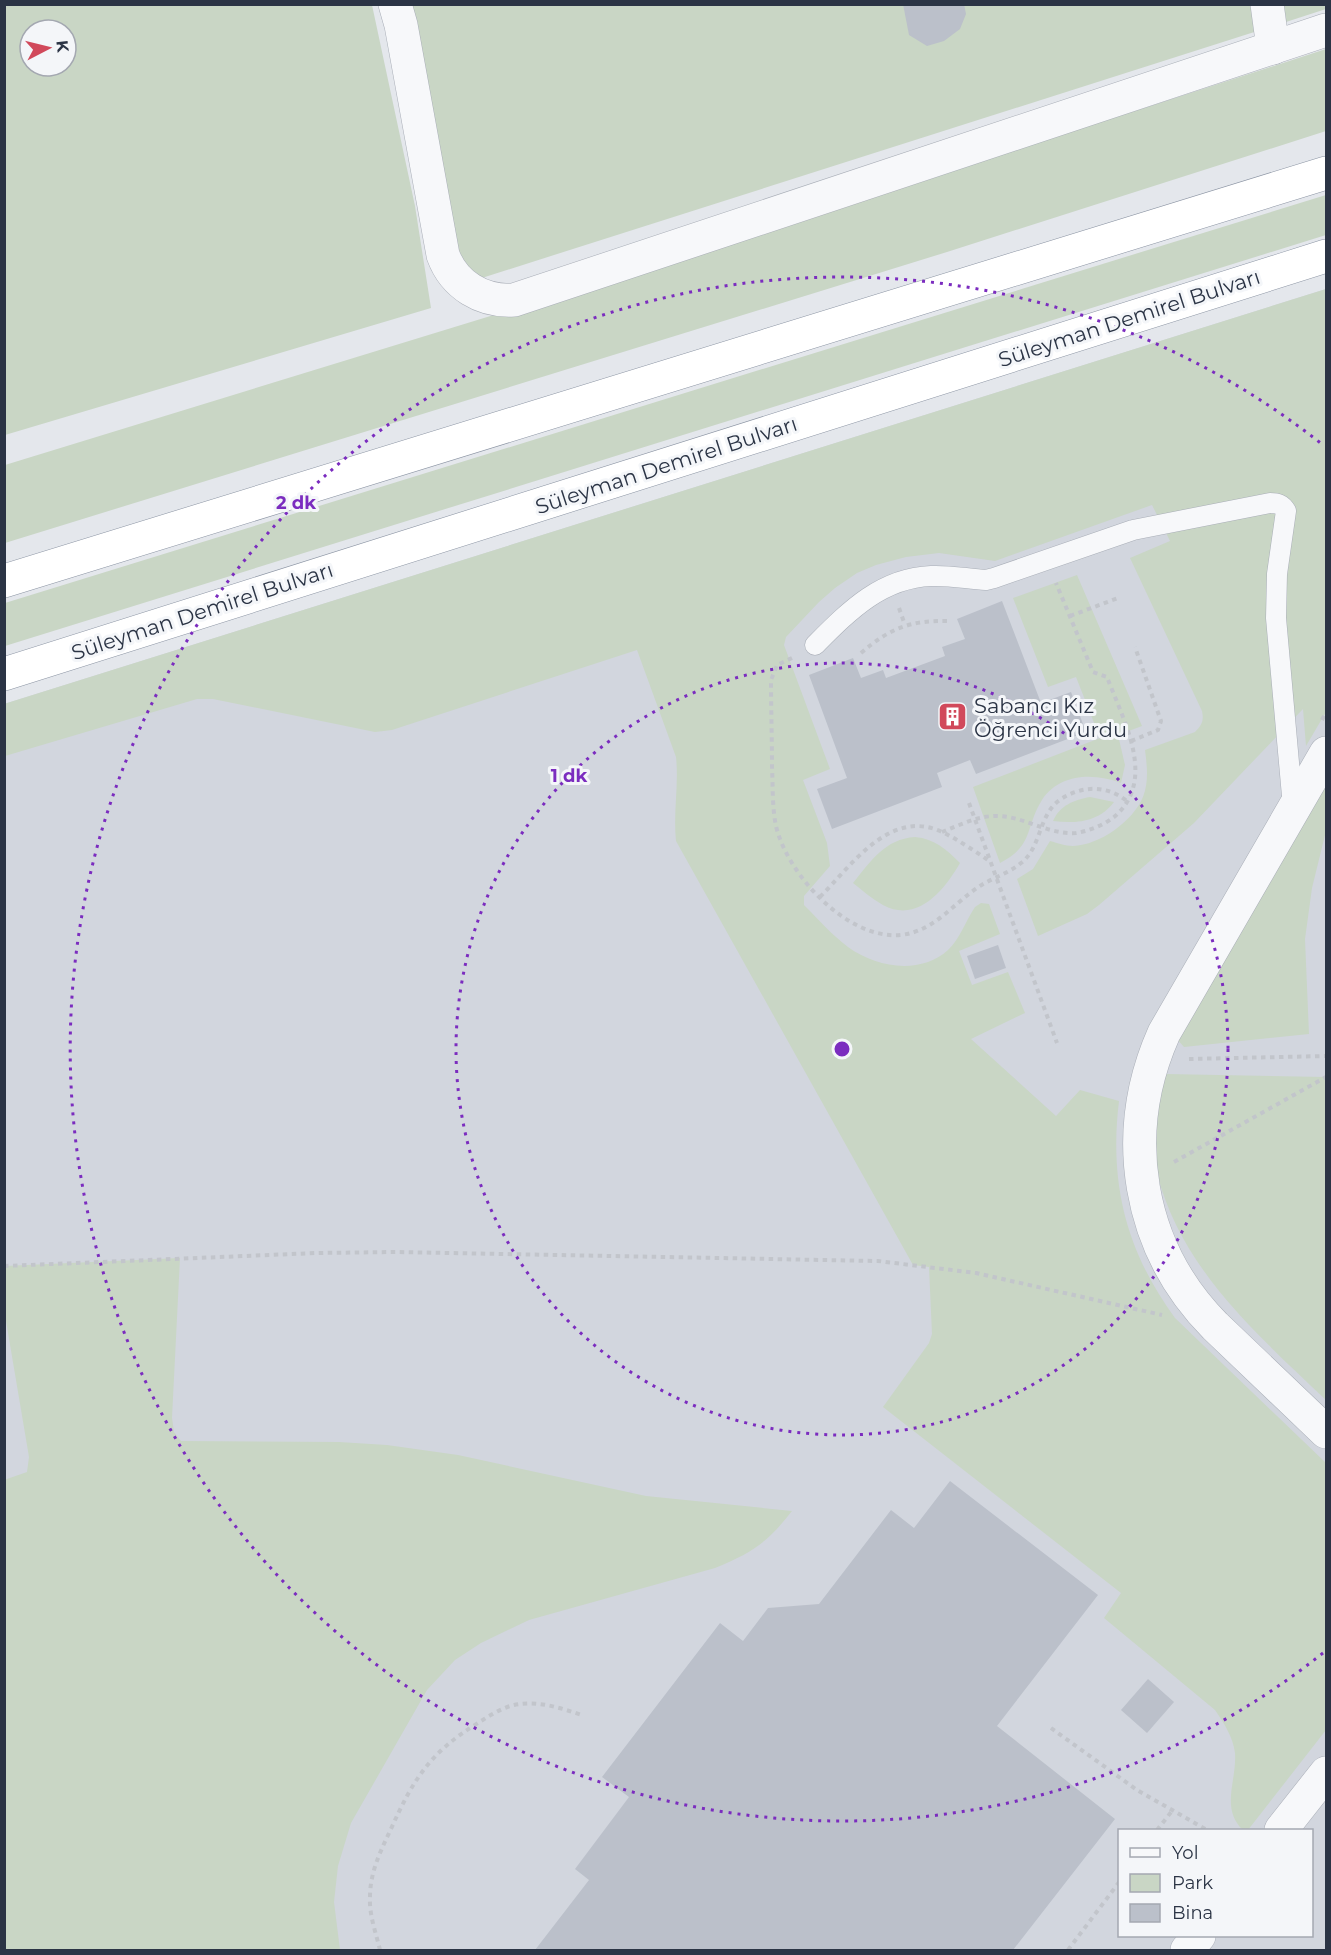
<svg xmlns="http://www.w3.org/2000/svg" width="1331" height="1955" viewBox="0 0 1331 1955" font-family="Montserrat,sans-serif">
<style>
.built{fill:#d2d6de;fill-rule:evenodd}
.green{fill:#c9d6c5;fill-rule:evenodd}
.building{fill:#bbc0ca}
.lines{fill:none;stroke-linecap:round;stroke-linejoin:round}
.service-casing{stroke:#a9aeb7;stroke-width:21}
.minor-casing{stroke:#a9aeb7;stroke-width:34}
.trunk-casing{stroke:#8b94a3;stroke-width:34}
.path{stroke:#c2c5cb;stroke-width:4;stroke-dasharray:4.5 4.5;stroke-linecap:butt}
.service{stroke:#f7f8fa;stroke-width:20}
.minor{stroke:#f7f8fa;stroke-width:33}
.trunk{stroke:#fff;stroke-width:33}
.ring{fill:none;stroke:#7b2cbf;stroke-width:3;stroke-dasharray:3 6}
.labels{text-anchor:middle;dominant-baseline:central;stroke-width:6;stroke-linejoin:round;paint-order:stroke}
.street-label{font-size:21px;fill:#2b3445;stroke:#f4f6f9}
.poi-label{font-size:21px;fill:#2b3445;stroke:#f4f6f9;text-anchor:start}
.centre{fill:#7b2cbf;stroke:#f4f6f9;stroke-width:3}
.ring-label{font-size:18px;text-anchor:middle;font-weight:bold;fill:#7b2cbf;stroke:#f4f6f9;stroke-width:6;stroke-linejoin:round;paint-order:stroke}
</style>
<rect width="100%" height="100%" fill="#e4e7ec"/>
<path class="built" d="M1326 289V1950H5L4 704ZM1120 1830H1312V1936H1120Z"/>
<g class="green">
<path d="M1267 4 1270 27 463 284 395 5Z"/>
<path d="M4 5H372L415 206 431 308 5 435ZM30 30H66V66H30Z"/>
<path d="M1284 5H1326V9L1286 22Z"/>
<path d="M1326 49V131L947 252 5 543V465L718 246Z"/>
<path d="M1326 195V235L5 646V603Z"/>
<path d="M1326 289V712L1306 746 1303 709 1194 823 1099 905 1087 914 1038 936 1017 879 1033 869 1050 841C1058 843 1065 846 1073 846 1100 845 1133 821 1143 797 1149 781 1147 766 1145 750L1195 732C1202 725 1204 721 1202 711L1130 558 1170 541 1152 505 995 561 939 553 906 557 876 565 857 573 835 588 819 602 786 637 784 645 830 769 803 780 827 843 830 866 804 896V905C818 919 832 935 848 947 877 968 920 975 948 950 960 939 966 920 975 907L981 903 989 904 1000 934 959 951 972 985 1008 972 1025 1013 971 1039 1056 1116 1080 1090 1119 1101C1109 1183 1126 1251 1175 1318L1326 1463V1730L1248 1830H1243C1220 1808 1237 1781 1235 1753 1233 1737 1224 1723 1215 1710L1104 1618 1121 1593 883 1407 929 1343 932 1334 929 1267 913 1265 676 841C673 812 679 785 676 757L637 650 392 730 375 732 213 699H197L5 756 4 704Z"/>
<path d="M1077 575 1142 726 1118 735 1125 765 1121 783C1094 773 1060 773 1042 800 1025 827 1034 846 1000 863L973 787 1100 738 1076 677 1048 687 1013 598Z"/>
<path d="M1326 777V831L1312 888 1305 939 1309 1034 1184 1047 1176 1038Z"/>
<path d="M1090 797 1114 802C1099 822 1076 824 1053 821 1060 805 1074 800 1090 797Z"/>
<path d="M915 837C935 839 946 849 960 863 945 889 918 924 883 905 872 899 862 890 853 883 871 861 885 839 915 837Z"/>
<path d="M1166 1074 1326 1077V1400C1258 1335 1181 1269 1157 1173 1149 1141 1157 1105 1166 1074Z"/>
<path d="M180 1258 172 1418 174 1432 181 1441 339 1442 387 1445 458 1455 646 1496 792 1511C767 1543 753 1552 715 1568L529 1620 481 1643 455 1660 427 1690 351 1823 338 1866 334 1902 340 1950H5L4 1480 27 1472 29 1457 5 1315V1266Z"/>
</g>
<g class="building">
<path d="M903 4H964L966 14 960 29 944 41 927 46 909 35Z"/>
<path d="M1002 601 1041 703 1071 692 1086 732 976 774 970 760 937 773 942 787 832 829 817 789 847 778 809 675 853 658 861 678 883 670 886 678 945 656 942 647 965 639 957 619Z"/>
<path d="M998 945 1006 968 975 979 967 956Z"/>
<path d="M950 1481 1098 1595 997 1726 1115 1819 1013 1950H535L589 1880 575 1869 629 1797 602 1777 720 1623 743 1641 768 1608 819 1604 891 1510 914 1528Z"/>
<path d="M1148 1679 1174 1702 1147 1733 1121 1710Z"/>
</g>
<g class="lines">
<defs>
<path id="service" d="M815 645C849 611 881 578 931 576 949 575 968 579 986 580L994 578 1133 530 1270 503C1277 503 1282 504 1286 511L1277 574 1276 618 1293 807"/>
<g id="minor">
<path d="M395 4 401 25 443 255C454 285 482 302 514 300L1326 30"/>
<path d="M1267 4 1273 48"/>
<path d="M1326 753 1164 1033C1119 1134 1137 1247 1215 1326L1326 1432"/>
<path d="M1281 1830 1326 1773"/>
<path d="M1187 1950 1199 1936"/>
</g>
<g id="trunk">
<path d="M4 581 1326 173"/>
<path d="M4 674 1326 256"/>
</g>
</defs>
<use href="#service" class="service-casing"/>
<use href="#minor" class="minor-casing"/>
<use href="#trunk" class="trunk-casing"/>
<g class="path">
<path d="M899 608 905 625"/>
<path d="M1070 616 1118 598"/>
<path d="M861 653C890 628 911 620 949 621"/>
<path d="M792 658 777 665 771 680C771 709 772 738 772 767 773 786 772 807 776 826 787 874 847 940 901 935 934 931 952 905 977 888 991 878 1008 874 1021 863 1042 847 1038 814 1061 799 1083 785 1108 785 1128 802"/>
<path d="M1322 720 1326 712"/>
<path d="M1131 741 1158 730 1161 721 1135 647"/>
<path d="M969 803 1057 1043"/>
<path d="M942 832C960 825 979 815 999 816 1025 817 1049 835 1076 833 1089 831 1104 825 1114 817 1158 780 1123 720 1107 677L1093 672 1056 583"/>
<path d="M820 897C851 866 889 809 940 831 957 839 973 850 988 860"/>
<path d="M1189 1059 1326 1056"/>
<path d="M1174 1162 1326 1077"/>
<path d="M4 1266 316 1253 396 1252 878 1261 976 1273 1162 1315"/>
<path d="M1051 1728 1137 1790 1207 1830"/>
<path d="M1157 1830 1172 1811"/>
<path d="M380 1950C376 1933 369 1915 370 1897 370 1873 380 1852 390 1831 413 1780 429 1753 478 1723 489 1716 501 1708 514 1705 538 1700 560 1708 582 1715"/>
<path d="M1068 1950 1120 1881"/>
</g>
<use href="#service" class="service"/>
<use href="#minor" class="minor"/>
<use href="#trunk" class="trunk"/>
</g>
<g class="ring">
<circle cx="842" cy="1049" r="386"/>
<path d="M1323 1653A772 772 0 1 1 1323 445"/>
</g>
<defs>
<symbol id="building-square" viewBox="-11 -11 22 22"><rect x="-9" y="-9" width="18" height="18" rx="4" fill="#d1495b" stroke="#f4f6f9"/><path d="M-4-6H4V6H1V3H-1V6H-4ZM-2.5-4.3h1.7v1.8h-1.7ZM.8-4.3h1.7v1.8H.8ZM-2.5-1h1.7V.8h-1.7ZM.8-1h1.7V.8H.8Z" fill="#fff"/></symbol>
</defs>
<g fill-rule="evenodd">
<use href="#building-square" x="936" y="700" width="33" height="33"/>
</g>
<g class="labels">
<g class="street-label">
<text transform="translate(1129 318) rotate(-18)">Süleyman Demirel Bulvarı</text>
<text transform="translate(666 465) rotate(-18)">Süleyman Demirel Bulvarı</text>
<text transform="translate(202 611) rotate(-18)">Süleyman Demirel Bulvarı</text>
</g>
<g class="poi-label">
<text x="974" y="705">Sabancı Kız<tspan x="974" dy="24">Öğrenci Yurdu</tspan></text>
</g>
</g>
<circle cx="842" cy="1049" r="9" class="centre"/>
<g class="ring-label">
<text x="296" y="509">2 dk</text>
<text x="569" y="782">1 dk</text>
</g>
<rect width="1331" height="1955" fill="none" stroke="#2b3445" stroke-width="12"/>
<rect x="1118" y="1829" width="195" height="108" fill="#f4f6f9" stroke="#a4a8b1" stroke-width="1.5"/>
<rect x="1130" y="1848" width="30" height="9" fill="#f7f8fa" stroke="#a4a8b1" stroke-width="1.5"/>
<text x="1172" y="1859" font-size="18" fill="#2b3445">Yol</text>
<rect x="1130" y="1874" width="30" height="18" fill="#c9d6c5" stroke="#a4a8b1" stroke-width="1.5"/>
<text x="1172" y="1889" font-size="18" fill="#2b3445">Park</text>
<rect x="1130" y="1904" width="30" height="18" fill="#bbc0ca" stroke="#a4a8b1" stroke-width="1.5"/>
<text x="1172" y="1919" font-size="18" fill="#2b3445">Bina</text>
<g transform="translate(48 48) rotate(83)"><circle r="28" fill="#f4f6f9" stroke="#a4a8b1" stroke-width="1.5"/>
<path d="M0-4.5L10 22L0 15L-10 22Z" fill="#d1495b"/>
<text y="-9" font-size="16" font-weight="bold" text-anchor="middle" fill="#2b3445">K</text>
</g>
</svg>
